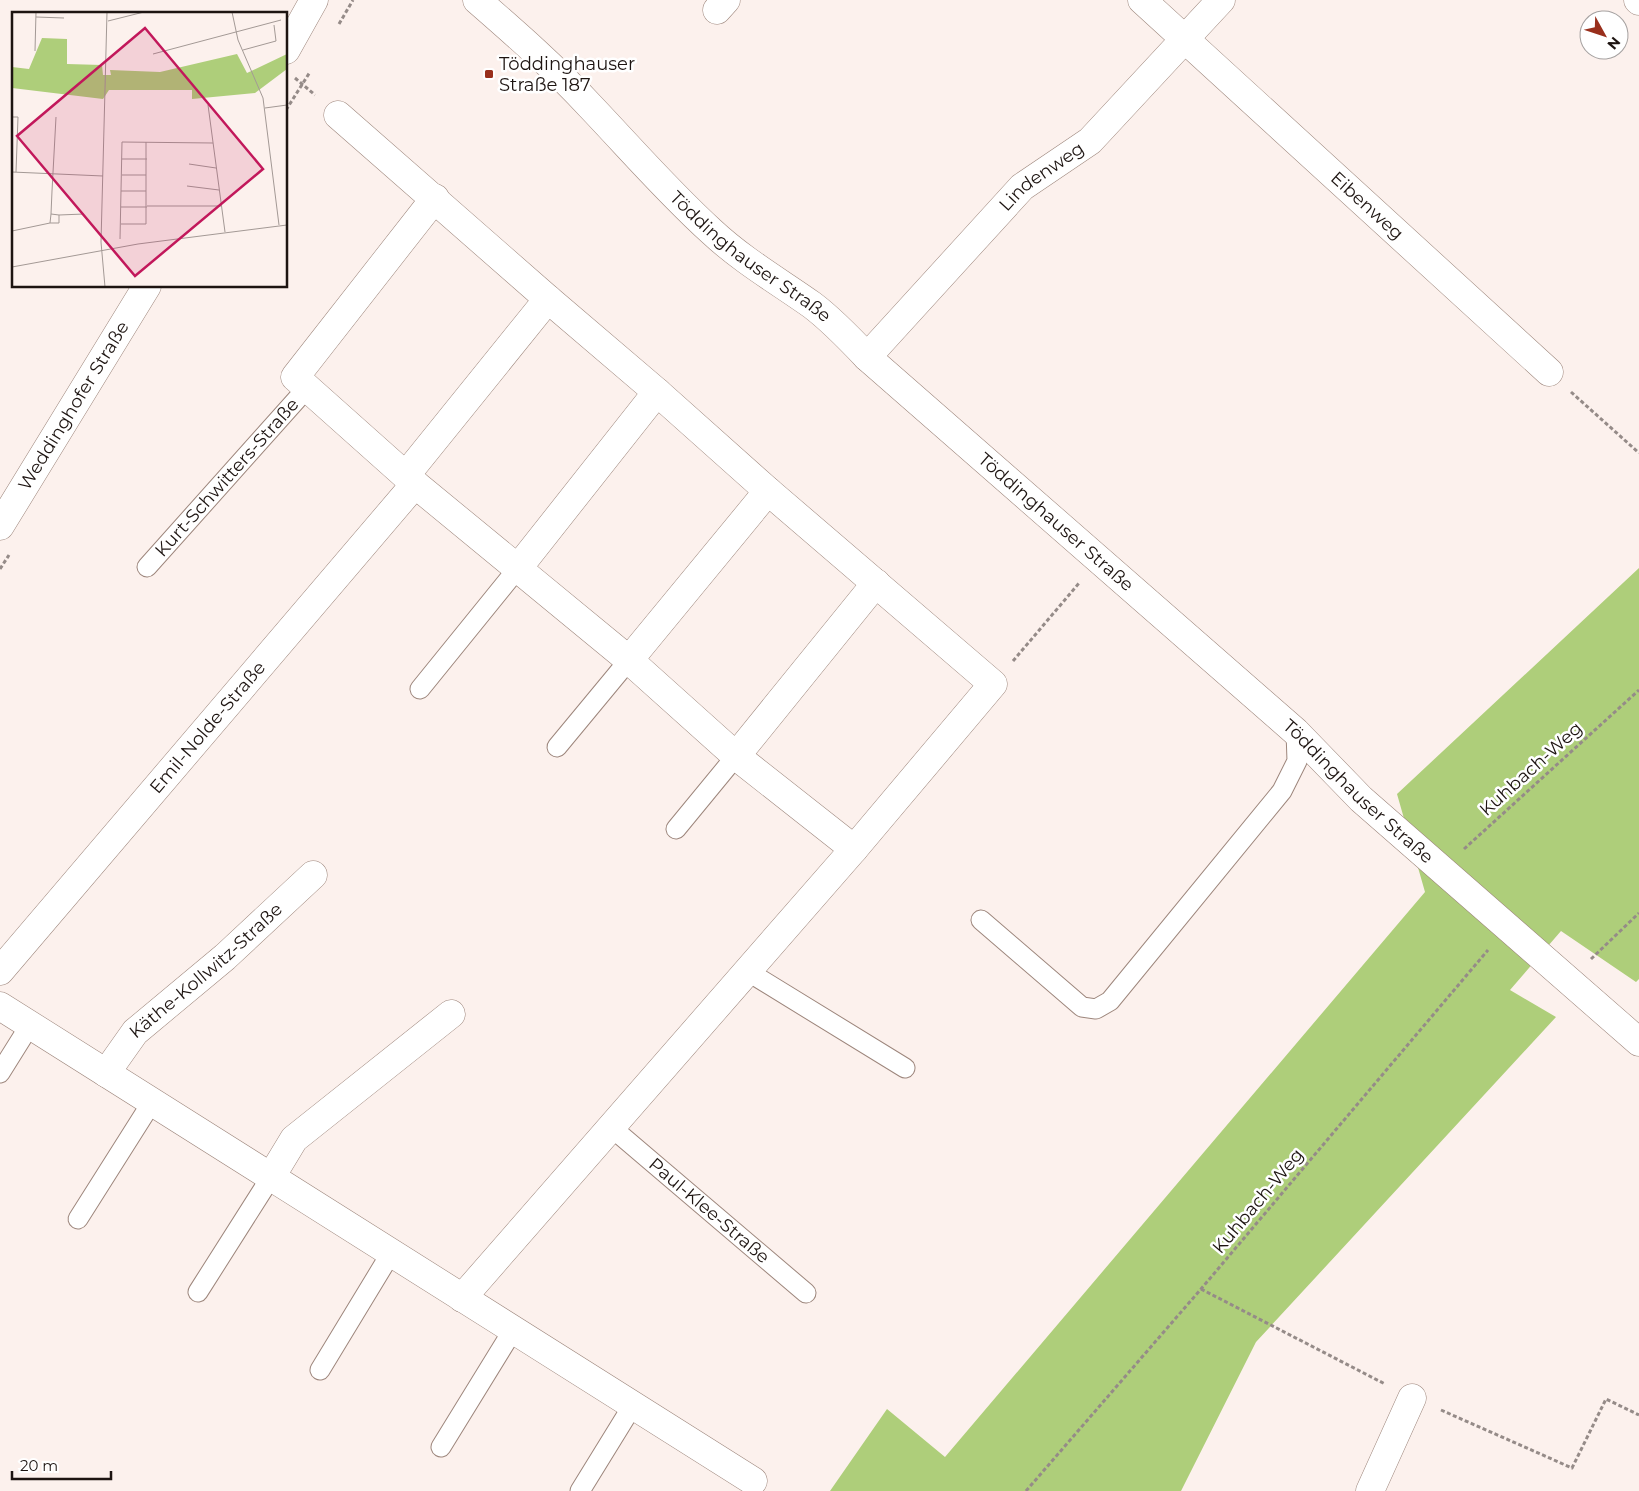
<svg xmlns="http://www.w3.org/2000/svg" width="1639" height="1491" viewBox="0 0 1639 1491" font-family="Montserrat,sans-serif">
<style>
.green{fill:#aece7a}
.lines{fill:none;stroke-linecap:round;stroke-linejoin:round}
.service-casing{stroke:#9d867c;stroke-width:21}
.minor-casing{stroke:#9d867c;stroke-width:29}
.tertiary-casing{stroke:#9d867c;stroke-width:29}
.path{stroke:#958b88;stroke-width:3;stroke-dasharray:4 2.5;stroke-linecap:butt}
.service{stroke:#fff;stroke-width:19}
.minor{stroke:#fff;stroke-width:28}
.tertiary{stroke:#fff;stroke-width:28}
.poi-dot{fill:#992f1c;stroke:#fff;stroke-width:2}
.labels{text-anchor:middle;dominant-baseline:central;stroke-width:5;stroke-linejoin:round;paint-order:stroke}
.poi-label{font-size:18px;fill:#1d1411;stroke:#fff;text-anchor:start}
.street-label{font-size:18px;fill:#1d1411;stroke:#fff}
.inset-road{fill:none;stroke:#a39995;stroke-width:1}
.view{fill:#c2185b;fill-opacity:0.15;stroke:#c2185b;stroke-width:2.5}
.inset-edge{fill:none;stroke:#1d1411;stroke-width:2.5}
</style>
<rect width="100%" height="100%" fill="#fcf1ed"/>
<path class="green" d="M1639 568V979L1636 982 1561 931 1510 990 1556 1017 1256 1342 1181 1491H830L887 1409 945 1457 1425 892 1397 794Z"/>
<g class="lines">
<defs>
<g id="service">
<path id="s1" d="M147 567 307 388"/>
<path d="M420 689 518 568"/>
<path d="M557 747 629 660"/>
<path d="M676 829 736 756"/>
<path d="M981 920 1082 1007 1096 1009 1110 1001 1282 791 1297 761 1296 732"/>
<path d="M747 971 905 1068"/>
<path d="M0 1073 30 1025"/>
<path id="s2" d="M611 1127 806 1293"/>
<path d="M78 1219 152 1102"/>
<path d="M198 1292 271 1177"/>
<path d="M320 1370 391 1253"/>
<path d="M441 1447 513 1330"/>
<path d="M580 1491 633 1405"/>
</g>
<g id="minor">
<path id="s3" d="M1142 0 1549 372"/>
<path d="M1638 0 1639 1"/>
<path d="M717 10 726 0"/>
<path d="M338 115 548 299 657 392 768 491 993 684 854 849 462 1298"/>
<path d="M435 198 295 377 415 484 629 660 736 756 854 849"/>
<path id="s4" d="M867 357 1022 187 1090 141 1221 0"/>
<path d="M406 475 548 299"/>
<path d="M518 568 657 392"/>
<path d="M629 660 768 491"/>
<path d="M736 756 876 583"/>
<path id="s5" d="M0 971 415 484"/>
<path d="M0 1006 753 1481"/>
<path id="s6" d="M106 1073 135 1032 225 957 313 875"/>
<path d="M271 1177 294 1139 451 1014"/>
<path d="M1370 1491 1412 1398"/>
</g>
<g id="tertiary">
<path id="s7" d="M477 0C516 34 555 68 590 106 630 148 668 192 711 231 742 260 778 281 812 305 832 320 850 339 867 357L1296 732 1361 799 1639 1042"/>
<path d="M286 50 314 0"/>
<path id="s8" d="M0 526 147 286"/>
</g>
</defs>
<use href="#service" class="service-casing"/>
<use href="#minor" class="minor-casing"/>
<use href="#tertiary" class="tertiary-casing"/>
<g class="path">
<path d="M339 24 353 0"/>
<path d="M295 78 315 95"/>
<path d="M286 110 310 72"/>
<path d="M1571 392 1639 453"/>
<path d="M0 569 9 555"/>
<path d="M1013 661 1080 582"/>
<path d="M1464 849 1639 690"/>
<path d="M1591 959 1639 913"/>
<path d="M1201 1289 1385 1384"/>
<path d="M1441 1410 1572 1468 1606 1399 1639 1415"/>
<path d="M1026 1491 1201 1289 1488 950"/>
</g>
<use href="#service" class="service"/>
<use href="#minor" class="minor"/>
<use href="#tertiary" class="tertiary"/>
</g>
<rect class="poi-dot" x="484" y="69" width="10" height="10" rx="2.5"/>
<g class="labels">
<g class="poi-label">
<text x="499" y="64">Töddinghauser<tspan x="499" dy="21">Straße 187</tspan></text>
</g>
<g class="street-label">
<text stroke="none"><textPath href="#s4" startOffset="252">Lindenweg</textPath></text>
<text stroke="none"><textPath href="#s3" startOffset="305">Eibenweg</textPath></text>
<text stroke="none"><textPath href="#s7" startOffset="376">Töddinghauser Straße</textPath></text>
<text stroke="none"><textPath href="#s8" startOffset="141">Weddinghofer Straße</textPath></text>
<text stroke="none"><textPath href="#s1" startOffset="120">Kurt-Schwitters-Straße</textPath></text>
<text stroke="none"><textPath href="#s7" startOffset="781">Töddinghauser Straße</textPath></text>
<text stroke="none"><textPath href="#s5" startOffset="320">Emil-Nolde-Straße</textPath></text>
<text transform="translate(1531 769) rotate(-42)">Kuhbach-Weg</text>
<text stroke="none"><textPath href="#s7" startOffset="1186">Töddinghauser Straße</textPath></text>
<text stroke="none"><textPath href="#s6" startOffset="144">Käthe-Kollwitz-Straße</textPath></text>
<text transform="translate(1258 1201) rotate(-50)">Kuhbach-Weg</text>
<text stroke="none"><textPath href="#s2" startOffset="129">Paul-Klee-Straße</textPath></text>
</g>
</g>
<g transform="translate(12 12)">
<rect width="275" height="275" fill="#fcf1ed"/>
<path d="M30 26 55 27V52L90 53 91 63H99L98 58 148 60 225 42 235 61 275 42V57L243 81 180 87V78H97L91 87 0 76V55L17 57Z" fill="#aece7a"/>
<path class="inset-road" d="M220 0 226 28 251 86 267 213M24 5 52 6M96 9 132 0M231 38 264 29 262 13M23 39 24 0M141 42 269 8M196 93 213 220M253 96 275 93M0 105H6L4 160M110 147H135M177 152 204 156M0 160 91 164M110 163H134M175 174 207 178M109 179H134M135 194H209M109 195H135M39 202 47 203V211H38L39 202 40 179 44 105M47 203 72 202M109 212H134V130M0 219 38 211M108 227 110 130 201 131M0 255 126 232 275 213M93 275 89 230 95 0"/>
<path class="view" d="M133 16 251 157 123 264 5 124Z"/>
<rect width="275" height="275" class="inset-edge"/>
</g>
<g transform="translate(1604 35) rotate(130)"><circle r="24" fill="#ffffff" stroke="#a5a1a0"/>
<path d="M0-4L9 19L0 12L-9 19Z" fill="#992f1c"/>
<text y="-8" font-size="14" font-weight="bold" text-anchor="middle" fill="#1d1411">N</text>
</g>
<path d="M12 1471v8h99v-8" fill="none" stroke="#1d1411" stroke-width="2.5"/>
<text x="20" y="1471" font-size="15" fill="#1d1411" stroke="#ffffff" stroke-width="4" paint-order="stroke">20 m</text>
</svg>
